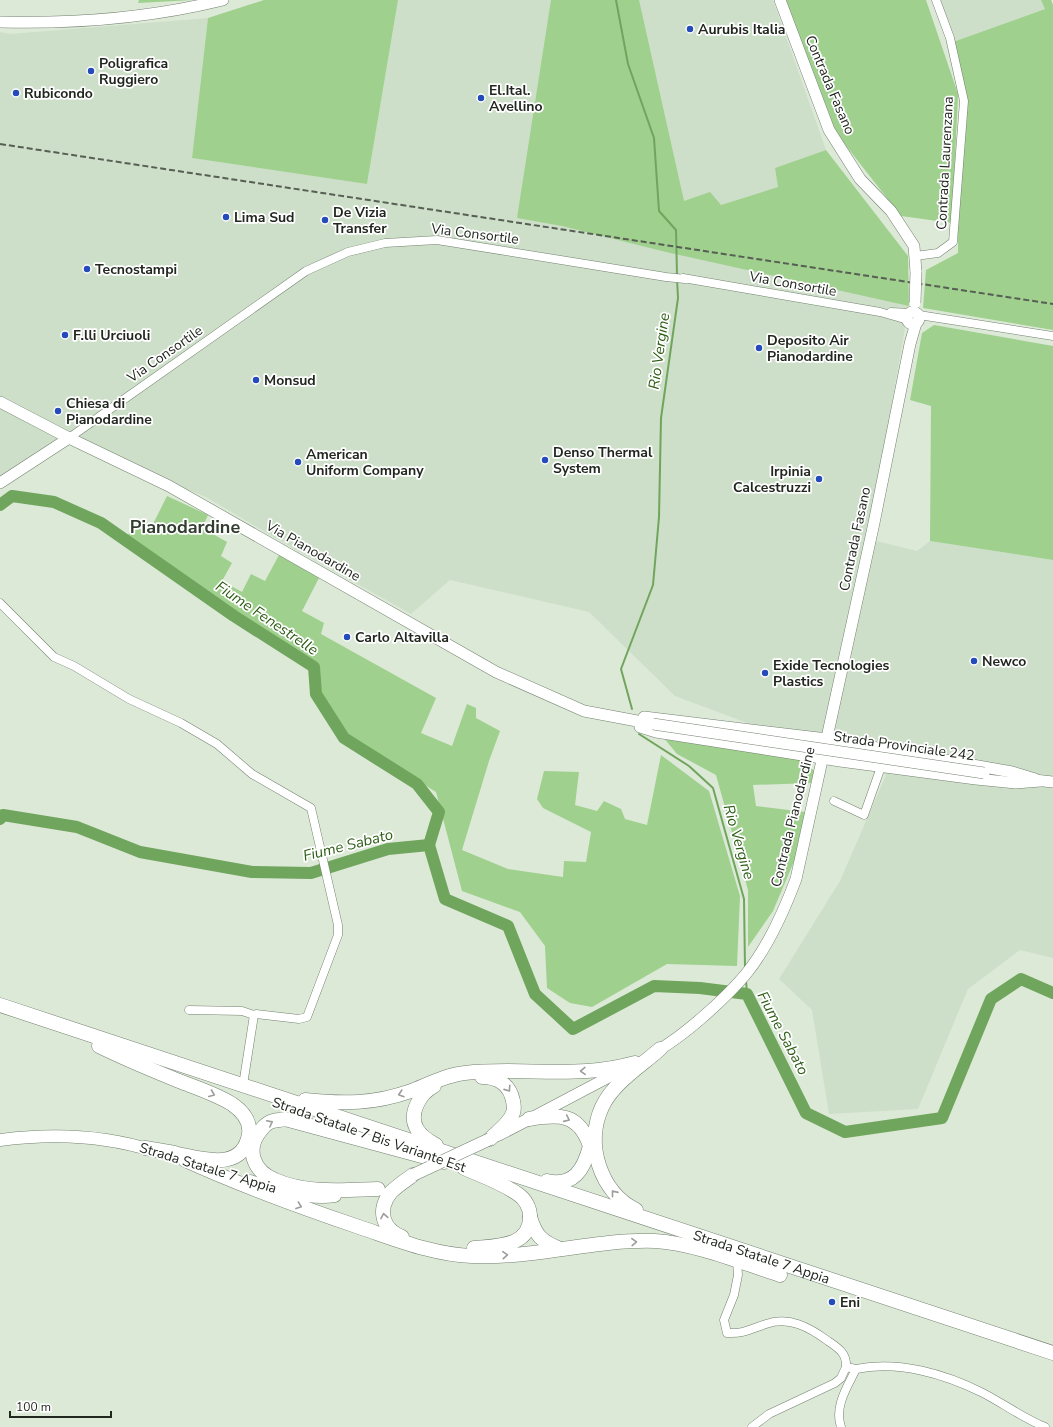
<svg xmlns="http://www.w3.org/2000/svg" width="1053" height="1427" viewBox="0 0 1053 1427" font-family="'Nunito Sans',sans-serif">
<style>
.built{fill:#cddfc8}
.green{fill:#9fd08e}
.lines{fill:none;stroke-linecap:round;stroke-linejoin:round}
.stream{stroke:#70a55d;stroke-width:2}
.river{stroke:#70a55d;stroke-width:12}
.street-casing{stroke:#748070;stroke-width:9}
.secondary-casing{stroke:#748070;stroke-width:12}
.primary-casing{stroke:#748070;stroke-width:13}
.highway-casing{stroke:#748070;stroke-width:15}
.street{stroke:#fff;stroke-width:8}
.secondary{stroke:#fff;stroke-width:11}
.primary{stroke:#fff;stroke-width:12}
.highway{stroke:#fff;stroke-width:14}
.rail{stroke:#575e54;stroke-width:2;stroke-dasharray:6 3;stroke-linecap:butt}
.secondary-bridge-casing{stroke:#748070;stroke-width:12;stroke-linecap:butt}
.primary-bridge-casing{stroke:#748070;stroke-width:13;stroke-linecap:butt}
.secondary-bridge{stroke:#fff;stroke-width:11}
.primary-bridge{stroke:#fff;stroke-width:12}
.oneway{stroke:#9b9d9a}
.poi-dot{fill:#254bba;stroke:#fff;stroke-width:1.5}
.labels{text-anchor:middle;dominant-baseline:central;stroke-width:3.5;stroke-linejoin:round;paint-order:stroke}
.poi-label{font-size:14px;font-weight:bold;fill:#21261f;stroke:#fff;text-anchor:start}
.street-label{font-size:14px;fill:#21261f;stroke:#fff}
.water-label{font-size:15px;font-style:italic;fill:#2b5d13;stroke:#fff}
.district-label{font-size:18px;font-weight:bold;fill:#323d2f;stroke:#fff}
</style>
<rect width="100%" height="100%" fill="#dce9d7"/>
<g class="built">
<path d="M398 0H773L826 150 775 168 778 187 721 205 681 255 909 305 868 539 917 551 930 541 1053 560V958L1020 950 968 989 918 1109 829 1114 812 1010 779 979 840 881 886 775 675 696 589 612 450 580 411 614 291 547 206 497 64 439 0 482V32L10 34 208 18 192 158 367 184Z"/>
<path d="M940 0H1041L1045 9 953 42Z"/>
</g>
<g class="green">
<path d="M139 0H193L138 3Z"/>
<path d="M264 0H398L367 184 192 158 208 18Z"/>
<path d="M551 0H639L684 201 710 192 721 205 778 187 775 168 826 150 908 256 909 306 666 252 562 226 517 218Z"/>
<path d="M786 0H926L958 94 952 223 901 216 836 133Z"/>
<path d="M1041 0H1051L1053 5V330L923 308 926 270 958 253V221L968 101 953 42 1045 9Z"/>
<path d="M934 325 1053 346V560L930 541 931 406 910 400 922 333Z"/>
<path d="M167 496 208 515 202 528 227 542 221 556 232 563 222 581 242 592 251 574 265 581 279 555 319 578 302 611 324 623 321 634 436 698 421 733 452 746 467 704 476 708V718L500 731 489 761 462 850 508 869 563 877 564 861 586 862 591 832 543 808 537 799 544 771 579 772 575 805 597 811 604 801 621 809 625 819 647 825 661 755 709 791 740 896 737 966 667 964 592 1007 570 1003 547 988 545 946 520 912 462 891 436 792 347 736 322 697 317 666 127 536 138 521 153 524Z"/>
<path d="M663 737 803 759 814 771 811 783 753 785 756 806 805 812 795 859 773 911 748 947V890L716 775 677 754Z"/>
</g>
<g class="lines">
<g class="stream">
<path d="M616 0 628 64 654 138 659 211 676 230 677 275"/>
<path d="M632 709 621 669 653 585 659 517 661 418 678 298 677 279"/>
<path d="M639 734 689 766 713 788 744 899 745 968"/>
<path d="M746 981 747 994"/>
</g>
<g class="river">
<path d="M0 505 12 496 54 502 101 523 234 616 314 667 316 694 344 738 417 784 439 812 429 845"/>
<path d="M0 819 3 815 77 827 140 852 252 872 311 873 388 849 429 845 445 899 508 926 535 994 573 1029 654 986 700 988 747 994 806 1113 845 1132 942 1118 991 999 1021 979 1053 993"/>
</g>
<defs>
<g id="street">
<path d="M915 256 938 253 953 242 964 101 950 38 936 0"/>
<path d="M891 312 910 313"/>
<path d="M919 315 1053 336"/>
<path d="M69 438 306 271 348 252 385 243 437 240 666 277 685 279 683 278 880 312 908 320"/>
<path d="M0 603 54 657 74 666 129 699 181 723 217 744 252 774 311 808 338 925V935L307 1017 299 1019 256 1014 254 1015 243 1085"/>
<path d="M834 801 864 815 881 767"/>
<path d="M189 1010 242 1011 254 1015"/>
<path d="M737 1261 738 1275 734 1295 724 1320 727 1333C743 1334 751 1329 766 1324 789 1316 809 1327 828 1341 838 1348 847 1353 846 1367L856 1369"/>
<path d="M752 1427 769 1414 835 1383 841 1378 846 1367"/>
<path d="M841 1427C834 1407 847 1387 856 1369 898 1360 945 1374 983 1393 1004 1404 1023 1418 1045 1427"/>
</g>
<g id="secondary">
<path d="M780 0 829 130 860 179 891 211 914 246 916 272"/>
<path d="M0 22C75 24 150 18 223 0"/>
<circle cx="913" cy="318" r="6"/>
<path d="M0 402 69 438 169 486 496 672 584 711 653 724"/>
<path d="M0 483 69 438"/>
<path d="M644 717 827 739 1012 772 1035 779"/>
<path d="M640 727 656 732 840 761 976 779 1016 783 1040 781"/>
<path d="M1034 780 1053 782"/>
<path d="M653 1053C682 1038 725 999 746 974 768 947 784 911 796 879L874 523 910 344 916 323"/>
<path d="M535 1116 626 1068"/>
</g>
<g id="primary">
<path d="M498 1135 529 1119"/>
<path d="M0 1140C52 1133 104 1135 154 1151"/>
<path d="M250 1181C277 1190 306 1200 335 1196"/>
</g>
<g id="highway">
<path id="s1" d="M0 1005 1053 1353"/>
<path d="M99 1046C125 1059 152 1070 179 1081 197 1088 216 1094 232 1104 242 1111 251 1121 249 1134 243 1172 203 1159 178 1154 167 1151 156 1150 145 1148"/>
<path d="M482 1077C498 1077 510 1085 513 1101 514 1105 514 1110 513 1113 509 1124 498 1131 490 1139"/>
<path d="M434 1086C420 1093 408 1114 417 1129 421 1137 429 1141 436 1145"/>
<path d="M305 1100C344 1104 374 1104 411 1091 429 1084 446 1075 465 1073 506 1068 547 1074 587 1071 604 1070 620 1067 635 1063"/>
<path d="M529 1119C559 1114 579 1113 590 1146 584 1169 574 1187 547 1181"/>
<path d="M185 1160C242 1186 300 1207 359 1227 395 1239 434 1255 472 1256 534 1259 594 1239 655 1241 694 1243 743 1263 780 1275"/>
<path d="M464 1168C482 1176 503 1183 519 1195 525 1199 530 1208 530 1216 531 1247 496 1246 474 1248"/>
<path d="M378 1189C344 1190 307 1194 275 1180 253 1171 245 1149 261 1130 264 1126 269 1122 273 1121 277 1120 282 1120 285 1119L444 1162"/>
<path d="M636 1210C600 1192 585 1144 602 1107 613 1083 641 1066 660 1049"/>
<path d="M530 1217C536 1236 541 1241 560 1249"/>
<path d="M402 1237C382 1229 377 1210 391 1192 397 1186 406 1180 413 1175"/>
</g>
</defs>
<use href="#street" class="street-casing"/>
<use href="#secondary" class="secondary-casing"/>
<use href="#primary" class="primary-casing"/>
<use href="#highway" class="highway-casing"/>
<use href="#street" class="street"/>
<use href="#secondary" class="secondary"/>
<use href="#primary" class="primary"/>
<use href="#highway" class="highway"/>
<path class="rail" d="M0 144 1053 304"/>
<defs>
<g id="secondary-bridge">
<path d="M915 303 916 272"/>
<path d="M653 724 984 773"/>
</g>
<path id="primary-bridge" d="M413 1175 490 1139"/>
</defs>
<use href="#secondary-bridge" class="secondary-bridge-casing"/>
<use href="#primary-bridge" class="primary-bridge-casing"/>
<use href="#secondary-bridge" class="secondary-bridge"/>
<use href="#primary-bridge" class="primary-bridge"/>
</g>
<defs><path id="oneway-chevron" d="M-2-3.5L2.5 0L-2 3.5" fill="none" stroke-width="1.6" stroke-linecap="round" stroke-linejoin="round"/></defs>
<g class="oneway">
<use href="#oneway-chevron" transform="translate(583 1071) rotate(178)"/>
<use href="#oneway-chevron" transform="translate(508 1089) rotate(55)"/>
<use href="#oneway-chevron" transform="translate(212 1094) rotate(22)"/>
<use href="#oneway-chevron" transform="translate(401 1094) rotate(163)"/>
<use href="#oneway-chevron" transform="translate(567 1119) rotate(24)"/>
<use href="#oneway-chevron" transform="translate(270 1123) rotate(-27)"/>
<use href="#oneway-chevron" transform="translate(614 1193) rotate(-129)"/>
<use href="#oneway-chevron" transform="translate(299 1206) rotate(20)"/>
<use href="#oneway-chevron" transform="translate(384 1216) rotate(-100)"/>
<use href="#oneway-chevron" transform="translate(634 1242) rotate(-2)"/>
<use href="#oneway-chevron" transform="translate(505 1255) rotate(-4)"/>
</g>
<g class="poi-dot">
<circle cx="690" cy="29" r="4"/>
<circle cx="91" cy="71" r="4"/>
<circle cx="16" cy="93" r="4"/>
<circle cx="481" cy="98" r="4"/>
<circle cx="226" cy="217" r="4"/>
<circle cx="325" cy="220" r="4"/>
<circle cx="87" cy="269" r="4"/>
<circle cx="65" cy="335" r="4"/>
<circle cx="759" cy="348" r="4"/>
<circle cx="256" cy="380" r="4"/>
<circle cx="58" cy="411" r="4"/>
<circle cx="545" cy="460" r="4"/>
<circle cx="298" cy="462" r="4"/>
<circle cx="819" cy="479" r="4"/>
<circle cx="347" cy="637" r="4"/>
<circle cx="974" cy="661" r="4"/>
<circle cx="765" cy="673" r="4"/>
<circle cx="832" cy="1302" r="4"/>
</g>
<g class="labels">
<g class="poi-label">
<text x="698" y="29">Aurubis Italia</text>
<text x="99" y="63">Poligrafica<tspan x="99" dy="16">Ruggiero</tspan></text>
<text x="489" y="90">El.Ital.<tspan x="489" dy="16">Avellino</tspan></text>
<text x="24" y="93">Rubicondo</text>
<text x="333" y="212">De Vizia<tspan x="333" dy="16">Transfer</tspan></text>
<text x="234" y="217">Lima Sud</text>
<text x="95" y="269">Tecnostampi</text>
<text x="73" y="335">F.lli Urciuoli</text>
<text x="767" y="340">Deposito Air<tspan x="767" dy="16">Pianodardine</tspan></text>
<text x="264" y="380">Monsud</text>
<text x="66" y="403">Chiesa di<tspan x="66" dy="16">Pianodardine</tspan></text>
<text x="553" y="452">Denso Thermal<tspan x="553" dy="16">System</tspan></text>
<text x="306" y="454">American<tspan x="306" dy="16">Uniform Company</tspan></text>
<text x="811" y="471" text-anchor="end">Irpinia<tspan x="811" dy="16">Calcestruzzi</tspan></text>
<text x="355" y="637">Carlo Altavilla</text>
<text x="982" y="661">Newco</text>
<text x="773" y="665">Exide Tecnologies<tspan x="773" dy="16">Plastics</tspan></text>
<text x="840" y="1302">Eni</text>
</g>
<g class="street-label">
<text transform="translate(830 85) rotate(67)">Contrada Fasano</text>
<text transform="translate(945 163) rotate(-87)">Contrada Laurenzana</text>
<text transform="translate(475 234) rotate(7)">Via Consortile</text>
<text transform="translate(793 284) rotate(10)">Via Consortile</text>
<text transform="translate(165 354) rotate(-35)">Via Consortile</text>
<text transform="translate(855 539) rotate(-78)">Contrada Fasano</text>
<text transform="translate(313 551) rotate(30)">Via Pianodardine</text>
<text transform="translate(904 746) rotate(8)">Strada Provinciale 242</text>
<text transform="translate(793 817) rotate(-76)">Contrada Pianodardine</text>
<text transform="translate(369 1135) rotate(19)">Strada Statale 7 Bis Variante Est</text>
<text transform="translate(208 1168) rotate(17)">Strada Statale 7 Appia</text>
<text stroke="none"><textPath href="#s1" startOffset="802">Strada Statale 7 Appia</textPath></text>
</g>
<g class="water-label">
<text transform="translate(659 351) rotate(-82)">Rio Vergine</text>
<text transform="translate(267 618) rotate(34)">Fiume Fenestrelle</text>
<text transform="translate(739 842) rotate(74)">Rio Vergine</text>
<text transform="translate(348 845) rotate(-14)">Fiume Sabato</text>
<text transform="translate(783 1033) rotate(62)">Fiume Sabato</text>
</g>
<g class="district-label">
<text x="185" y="527">Pianodardine</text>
</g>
</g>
<path d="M10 1411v6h101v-6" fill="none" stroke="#21261f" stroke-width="2"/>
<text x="16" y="1411" font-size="12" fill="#21261f" stroke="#ffffff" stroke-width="3" paint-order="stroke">100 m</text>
</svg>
